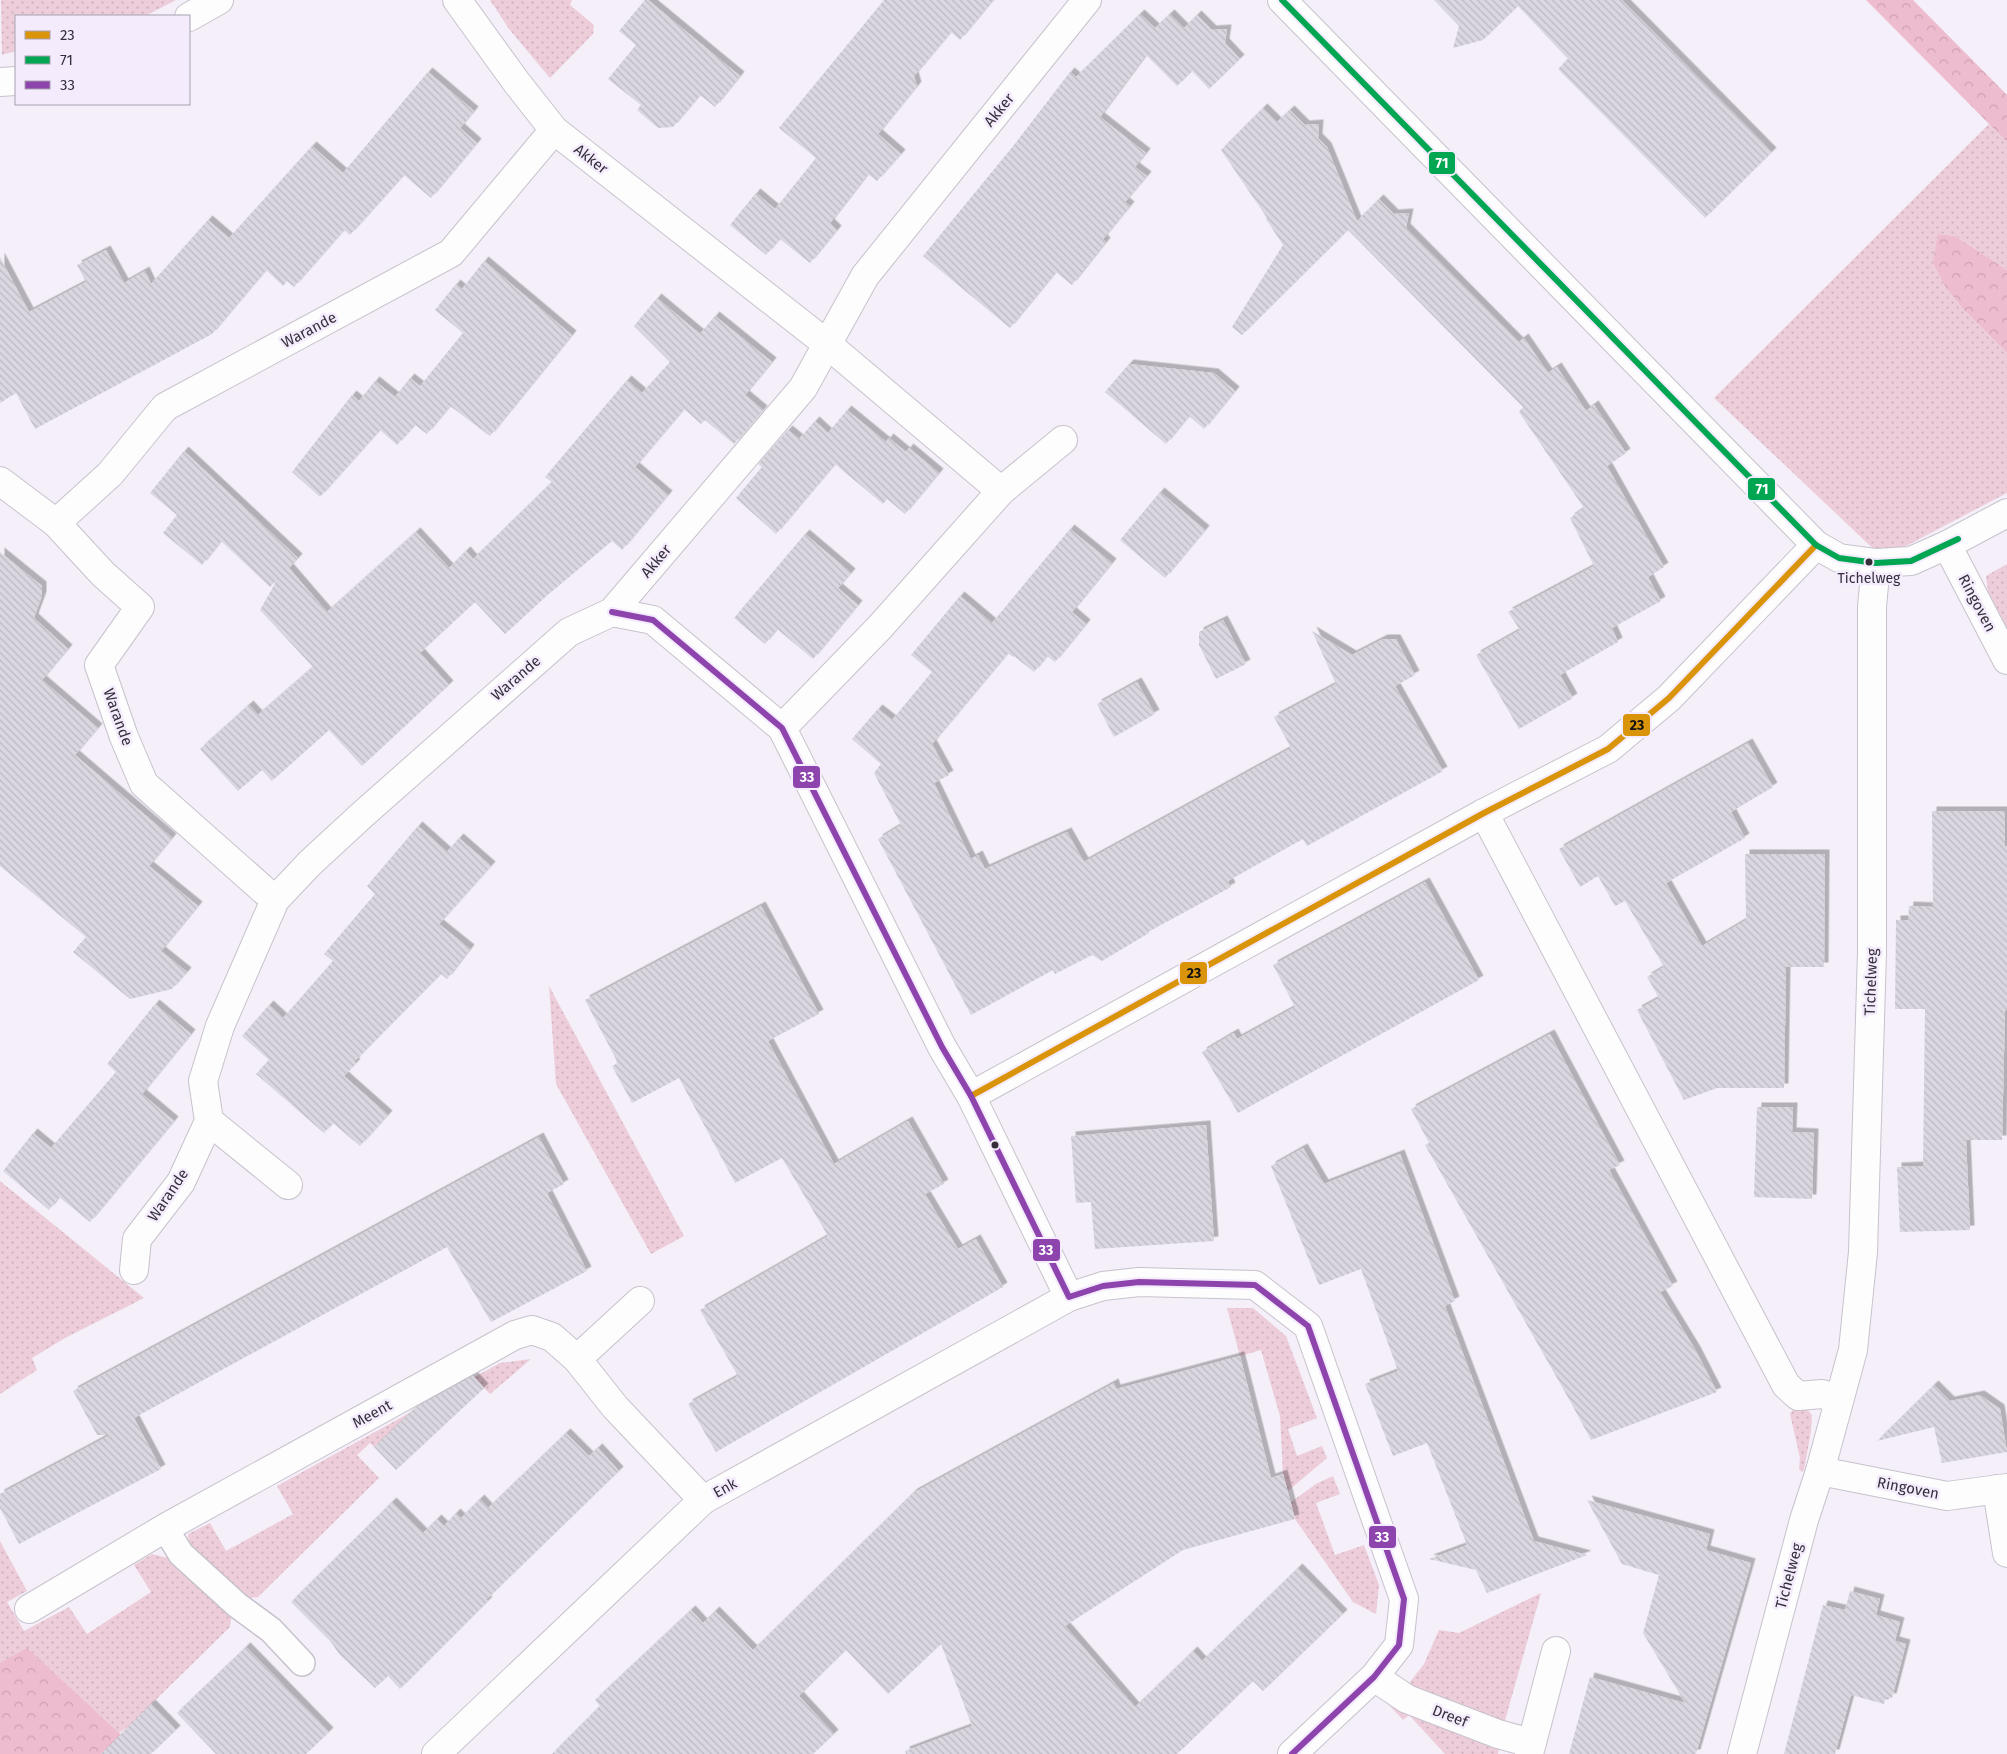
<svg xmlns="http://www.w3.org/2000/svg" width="2007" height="1754" viewBox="0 0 2007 1754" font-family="'Fira Sans',sans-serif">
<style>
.grass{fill:url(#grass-dots)}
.forest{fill:url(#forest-crowns)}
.building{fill:url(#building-back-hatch);filter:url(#shadow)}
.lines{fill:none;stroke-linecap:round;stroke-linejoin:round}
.pedestrian-casing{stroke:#c7c2cc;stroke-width:28}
.minor-casing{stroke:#c7c2cc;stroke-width:30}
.pedestrian{stroke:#fdfdfe;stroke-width:25}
.minor{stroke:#fdfdfe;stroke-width:28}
.bus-1-casing{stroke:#f4ebfd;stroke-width:10}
.bus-2-casing{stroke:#f4ebfd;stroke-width:10}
.bus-3-casing{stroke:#f4ebfd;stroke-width:10}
.bus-1{stroke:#da9409;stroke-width:6}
.bus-2{stroke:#00a651;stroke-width:6}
.bus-3{stroke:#8e44ad;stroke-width:6}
.bus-dot{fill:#352f3a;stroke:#f4ebfd;stroke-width:2}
.labels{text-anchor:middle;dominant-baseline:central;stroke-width:5;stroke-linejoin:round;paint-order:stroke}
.bus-label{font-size:14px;fill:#352f3a;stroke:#f4ebfd}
.street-label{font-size:15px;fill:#352f3a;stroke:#f4ebfd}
.line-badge{stroke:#f4ebfd;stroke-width:2}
.badge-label{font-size:14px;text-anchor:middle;font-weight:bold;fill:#fff}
.pale-badge-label{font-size:14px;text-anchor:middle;font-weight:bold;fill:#111}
</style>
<defs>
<pattern id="grass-dots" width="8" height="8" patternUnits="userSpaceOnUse" patternTransform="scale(1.25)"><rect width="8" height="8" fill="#edcdda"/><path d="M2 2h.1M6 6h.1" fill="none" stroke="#ccb0bc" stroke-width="1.8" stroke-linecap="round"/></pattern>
<pattern id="forest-crowns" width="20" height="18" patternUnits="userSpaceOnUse" patternTransform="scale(1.25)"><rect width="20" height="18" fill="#eebccf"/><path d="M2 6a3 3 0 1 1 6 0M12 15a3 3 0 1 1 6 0" fill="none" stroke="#cda2b2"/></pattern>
<pattern id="building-back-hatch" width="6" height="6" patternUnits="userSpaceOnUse" patternTransform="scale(1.25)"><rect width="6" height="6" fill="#dad7e1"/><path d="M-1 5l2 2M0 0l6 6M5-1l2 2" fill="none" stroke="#bcb9c2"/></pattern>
<filter id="shadow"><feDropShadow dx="4.5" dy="-4.5" stdDeviation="0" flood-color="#0004"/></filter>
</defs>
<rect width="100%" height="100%" fill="#f4eff9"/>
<g class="grass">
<path d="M1 0H176L145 16H16V51L2 55Z"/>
<path d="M490 0H572L570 5 594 25 593 34 550 78 509 29Z"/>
<path d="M1989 124 2007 142V270L1955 236 1938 234 1965 311 2007 353V493L1883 558 1714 398Z"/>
<path d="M2007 564V628L1988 591 1986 576Z"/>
<path d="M549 986 684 1236 651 1254 556 1084Z"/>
<path d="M0 1181 144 1298 65 1338 32 1358 37 1370 0 1394Z"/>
<path d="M1227 1308H1253L1286 1336 1317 1418 1288 1429 1297 1456 1322 1446 1327 1458 1288 1491 1283 1474 1280 1416 1261 1350 1240 1356Z"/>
<path d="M531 1359 490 1394 479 1383 374 1447 370 1443 357 1455 379 1478 258 1597 243 1599 190 1550 188 1534 210 1523 226 1551 293 1514 277 1486 500 1363Z"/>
<path d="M1794 1409H1807L1812 1415 1811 1431 1804 1470 1802 1472 1799 1469 1800 1458 1790 1414Z"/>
<path d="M1333 1476 1340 1494 1316 1503 1335 1555 1364 1545 1379 1585 1376 1614 1353 1602 1295 1519 1291 1502 1316 1484Z"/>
<path d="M0 1541 27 1591 7 1602 24 1631 69 1607 87 1634 151 1592 134 1565 152 1554 172 1559 232 1612 230 1627 129 1726 119 1733 27 1649 0 1663Z"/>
<path d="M1541 1593 1504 1724 1413 1689 1410 1682 1424 1664 1439 1630 1459 1633Z"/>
<path d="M1388 1704 1492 1740 1499 1749 1498 1754H1445L1409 1715 1403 1720Z"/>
</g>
<g class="forest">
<path d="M1866 0H1913L2007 95V142Z"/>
<path d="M1938 234 1955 236 2007 270V353L1965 311 1945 286 1933 262Z"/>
<path d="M27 1648 142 1754H0V1663Z"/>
</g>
<g class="building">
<path d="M645 0H648L740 76 715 107 700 95 673 127 658 128 637 110 641 105 608 79 636 45 619 31Z"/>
<path d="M884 0H993L960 40 951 32 914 76 917 86 878 134 901 154 877 181 868 174 830 223 837 230 810 263 780 239 766 255 730 225 756 193 775 209 816 158 779 128Z"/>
<path d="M1434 0H1622L1772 152 1705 218 1558 69 1568 59 1518 6 1483 40 1453 48 1459 26Z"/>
<path d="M1140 14 1155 28 1170 14 1184 28 1197 15 1212 30 1227 29 1225 43 1240 59 1209 89 1192 71 1177 86 1146 55 1100 117 1146 153 1135 167 1147 176 1125 202 1130 206 1103 239 1106 242 1072 285 1056 272 1010 328 923 256 1014 145 1070 72 1076 77Z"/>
<path d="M428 72 474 111 460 128 477 143 431 198 404 175 350 235 344 230 294 287 287 281 283 286 266 270 212 334 35 429 16 393 0 403V257L29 312 86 282 77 265 106 250 124 283 145 271 151 284 208 220 229 238 312 146 343 173Z"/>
<path d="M1263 108 1277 122 1290 110 1305 125 1319 124 1318 138 1327 147 1357 221 1379 199 1394 214 1409 213 1406 228 1519 342 1524 338 1548 373 1557 367 1586 411 1594 405 1626 453 1607 466 1664 567 1648 577 1661 601 1612 628 1618 642 1560 675 1573 698 1519 729 1476 655 1520 630 1508 612 1594 566 1570 518 1584 508 1519 412 1523 407 1348 230 1242 335 1232 327 1283 245 1266 219 1267 218 1221 150Z"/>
<path d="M484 261 572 335 490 436 450 406 427 434 415 425 397 445 380 430 320 497 292 472 352 395 359 401 375 381 395 397 410 378 420 386 463 333 435 310 456 284 462 289Z"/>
<path d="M657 298 700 334 715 316 772 362 745 395 763 410 734 444 705 420 701 424 684 409 635 467 668 495 622 550 612 541 544 598 505 634 475 602 420 653 449 685 362 766 329 730 272 781 262 770 238 791 200 749 249 705 258 715 313 667 260 610 277 580 270 587 221 541 202 565 163 533 177 515 150 493 184 451 298 558 289 568 327 612 416 532 449 568 466 551 473 559 552 482 545 477 627 380 642 393 670 362 634 326Z"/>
<path d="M1129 364 1214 373 1235 391 1204 429 1189 416 1166 444 1105 392Z"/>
<path d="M847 410 886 442 889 438 906 452 909 448 939 473 905 514 887 499 883 504 835 464 776 534 736 498 762 467 758 464 788 430 799 439 815 421 828 433Z"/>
<path d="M1160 492 1205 530 1165 578 1120 540Z"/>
<path d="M1070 529 1112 563 1072 612 1086 624 1055 662 1047 656 1034 672 1014 656 1013 657 1008 653 932 744 949 775 934 783 971 859 978 855 985 869 1067 832 1084 862 1291 748 1274 717 1336 684 1312 631 1352 655 1383 639H1396L1415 675 1395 686 1443 771 1307 846 1303 839 1228 881 1231 887 1148 932 1149 933 1102 961 1092 955 1055 974 1053 970 971 1015 878 839 901 825 874 773 881 764 852 739 878 709 892 720 932 672 911 655 960 596 992 623Z"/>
<path d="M805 534 851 573 838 588 858 605 813 659 777 629 765 644 734 618Z"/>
<path d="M0 552 42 586V596L34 618 68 649 42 680 98 728 75 755 172 838 149 866 198 906 161 951 187 972 172 989 130 999 73 952 86 937 0 866Z"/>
<path d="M1223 620 1246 664 1216 679 1199 645V632Z"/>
<path d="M1137 682 1155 714 1114 737 1097 704Z"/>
<path d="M1748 743 1773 787 1731 812 1745 838 1666 883 1702 946 1746 920 1745 854H1825L1824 967H1786L1784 1088H1717L1684 1100 1637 1010 1659 998 1647 977 1664 967 1625 901 1615 906 1598 876 1580 887 1559 849Z"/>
<path d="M1932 811H2005V846H2007V1009L2005 1011 2002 1140H1966L1970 1230 1900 1232 1897 1167 1923 1166 1925 1009H1895L1896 920H1908L1909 906 1933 907Z"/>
<path d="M418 826 447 852 459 838 491 866 439 924 470 949 447 979 441 974 354 1062 356 1063 344 1076 388 1115 360 1146 333 1123 324 1133 256 1074 269 1060 242 1036 269 1005 283 1018 333 961 324 954 375 894 367 886Z"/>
<path d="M1425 882 1479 980 1238 1113 1202 1052 1234 1033 1237 1039 1295 1007 1273 965Z"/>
<path d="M761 906 819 1014 768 1041 834 1164 908 1121 944 1184 925 1194 958 1249 976 1239 1003 1287 716 1452 688 1404 738 1376 700 1310 828 1236 782 1158 735 1183 679 1078 632 1103 612 1066 618 1063 585 1000Z"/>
<path d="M155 1004 191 1034 142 1094 174 1121 90 1222 59 1197 49 1210 3 1171 33 1133 51 1148 116 1072 107 1064Z"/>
<path d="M1550 1034 1620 1165 1609 1170 1673 1286 1660 1292 1696 1351 1717 1392 1591 1440 1570 1401 1425 1145 1429 1143 1411 1109Z"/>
<path d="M1757 1107H1793L1792 1132 1814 1133 1812 1199 1754 1197Z"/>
<path d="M1206 1125 1214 1241 1095 1249 1091 1202 1076 1203 1071 1136Z"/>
<path d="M539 1137 564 1184 547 1193 587 1271 491 1322 447 1247 134 1418 161 1469 19 1544 0 1508V1494L110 1435H97L73 1391Z"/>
<path d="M1303 1148 1324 1184 1400 1154 1455 1301 1445 1306 1534 1541 1587 1555 1487 1593 1476 1570 1429 1559 1467 1545 1427 1443 1393 1456 1365 1384 1398 1371 1361 1269 1319 1285 1271 1166Z"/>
<path d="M1240 1356 1271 1478 1283 1474 1295 1519 1183 1550 1065 1626 1135 1707 1193 1651 1202 1661 1298 1568 1343 1614 1263 1691 1253 1681 1177 1754H906L905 1751 972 1726 941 1644 888 1694 846 1650 799 1696 834 1734 813 1754H552L600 1706 595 1700 691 1610 703 1623 715 1611 753 1650 913 1493 1114 1383 1116 1389Z"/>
<path d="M473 1376 484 1388 396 1470 374 1447 415 1408Z"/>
<path d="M1934 1385 1950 1401 1980 1395 2000 1409 2007 1452 1942 1463 1934 1427 1877 1441Z"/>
<path d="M566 1433 589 1456 598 1448 619 1471 486 1600 488 1601 400 1689 388 1676 375 1688 340 1655 330 1641 291 1602 392 1502 423 1533 437 1519 444 1526 456 1513 461 1518 480 1499 488 1508Z"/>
<path d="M1587 1500 1710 1534 1706 1550 1751 1563 1696 1754H1569L1590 1677 1685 1703 1643 1633 1659 1575 1622 1564Z"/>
<path d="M1850 1591 1880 1599 1876 1615 1900 1622 1895 1641 1906 1644 1892 1698 1886 1697 1884 1704 1851 1695 1835 1754H1784L1823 1605 1845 1610Z"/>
<path d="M246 1647 329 1732 306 1754H216L177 1713Z"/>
<path d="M151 1704 176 1730 151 1754H101Z"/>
</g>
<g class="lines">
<defs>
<path id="pedestrian" d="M165 1528 181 1554 237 1605 271 1630 302 1663"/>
<g id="minor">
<path d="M457 0 517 83 554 130 827 344 1001 491"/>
<path d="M1282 0 1816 545 1839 558 1876 563 1911 561 1947 545 2007 513"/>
<path d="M189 17 219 0"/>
<path d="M0 82 16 81"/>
<path d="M0 481 56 523"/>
<path d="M1947 545 2007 660"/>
<path d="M612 612 653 620 782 728 942 1047 971 1096 1069 1297 1103 1286 1139 1282 1255 1285 1308 1326 1404 1599 1399 1645 1374 1677 1292 1754"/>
<path d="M782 728 880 627 1001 491 1063 440"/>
<path d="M1484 813 1786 1385 1798 1396 1822 1394 1839 1399"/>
<path d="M275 900 144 784 124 737 99 665 140 607 103 574 56 523 110 474 165 407 451 253 554 130"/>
<path d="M971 1096 1484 813 1608 749 1669 698 1816 545"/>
<path d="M209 1121 288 1185"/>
<path d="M134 1270 137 1239 181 1182 209 1121 203 1081 220 1026 275 900 310 863 362 815 569 632 612 612 803 388 865 276 1087 0"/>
<path d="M577 1359 615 1407 703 1500"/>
<path d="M1820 1471 1947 1496 2007 1488"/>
<path d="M1997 1489 2007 1553"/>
<path d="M29 1609 165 1528 515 1335 532 1330 552 1337 577 1359 640 1301"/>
<path d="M1374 1677 1407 1699 1498 1734 1531 1743"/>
<path d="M436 1754 703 1500 1069 1297"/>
<path d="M1529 1754 1556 1651"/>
<path d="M1742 1754 1804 1520 1820 1471 1853 1350 1863 1252 1872 952V607L1876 563"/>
</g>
</defs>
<use href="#pedestrian" class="pedestrian-casing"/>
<use href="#minor" class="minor-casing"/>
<use href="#pedestrian" class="pedestrian"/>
<use href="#minor" class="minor"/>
<defs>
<path id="bus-1" d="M971 1096 1484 813 1608 749 1669 698 1816 545"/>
<path id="bus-2" d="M1282 0 1816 545 1839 558 1876 563 1911 561 1958 539"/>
<path id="bus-3" d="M612 612 653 620 782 728 942 1047 971 1096 1069 1297 1103 1286 1139 1282 1255 1285 1308 1326 1404 1599 1399 1645 1374 1677 1292 1754"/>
</defs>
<use href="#bus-1" class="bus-1-casing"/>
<use href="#bus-2" class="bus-2-casing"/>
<use href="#bus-3" class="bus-3-casing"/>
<use href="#bus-1" class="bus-1"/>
<use href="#bus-2" class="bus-2"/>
<use href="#bus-3" class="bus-3"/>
</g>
<g class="bus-dot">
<circle cx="1869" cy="562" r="4.5"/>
<circle cx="995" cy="1145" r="4.5"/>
</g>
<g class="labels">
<g class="bus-label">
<text x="1869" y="578">Tichelweg</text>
</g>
<g class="street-label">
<text transform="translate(999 110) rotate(-51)">Akker</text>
<text transform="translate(591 159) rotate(38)">Akker</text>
<text transform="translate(309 330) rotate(-28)">Warande</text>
<text transform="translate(656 561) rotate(-50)">Akker</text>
<text transform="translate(1977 603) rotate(62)">Ringoven</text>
<text transform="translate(516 678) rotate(-41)">Warande</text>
<text transform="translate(118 717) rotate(70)">Warande</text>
<text transform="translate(1871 982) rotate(-88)">Tichelweg</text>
<text transform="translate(168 1195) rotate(-56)">Warande</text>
<text transform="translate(372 1414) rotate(-29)">Meent</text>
<text transform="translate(725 1488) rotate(-29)">Enk</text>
<text transform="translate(1908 1488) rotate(11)">Ringoven</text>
<text transform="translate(1789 1576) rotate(-75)">Tichelweg</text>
<text transform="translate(1450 1716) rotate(21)">Dreef</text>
</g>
</g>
<g class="line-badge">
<rect x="1428" y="151" width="28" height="24" rx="5" fill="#00a651"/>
<rect x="1747" y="477" width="29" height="24" rx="5" fill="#00a651"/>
<rect x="1622" y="713" width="29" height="24" rx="5" fill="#da9409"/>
<rect x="792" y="765" width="29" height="24" rx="5" fill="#8e44ad"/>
<rect x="1179" y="961" width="29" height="24" rx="5" fill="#da9409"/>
<rect x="1032" y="1238" width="29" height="24" rx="5" fill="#8e44ad"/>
<rect x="1368" y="1525" width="29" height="24" rx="5" fill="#8e44ad"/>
</g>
<g class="badge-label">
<text x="1442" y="168">71</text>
<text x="1762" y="494">71</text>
<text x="807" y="782">33</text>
<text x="1046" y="1255">33</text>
<text x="1382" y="1542">33</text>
</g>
<g class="pale-badge-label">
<text x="1637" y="730">23</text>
<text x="1194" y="978">23</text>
</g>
<rect x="15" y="15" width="175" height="90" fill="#f4ebfd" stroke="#a8a0af"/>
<rect x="25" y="31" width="25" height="8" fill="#da9409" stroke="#a8a0af"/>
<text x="60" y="40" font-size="15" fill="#352f3a">23</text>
<rect x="25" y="56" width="25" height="8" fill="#00a651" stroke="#a8a0af"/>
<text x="60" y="65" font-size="15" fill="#352f3a">71</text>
<rect x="25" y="81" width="25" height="8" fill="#8e44ad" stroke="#a8a0af"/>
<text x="60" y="90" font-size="15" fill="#352f3a">33</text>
</svg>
